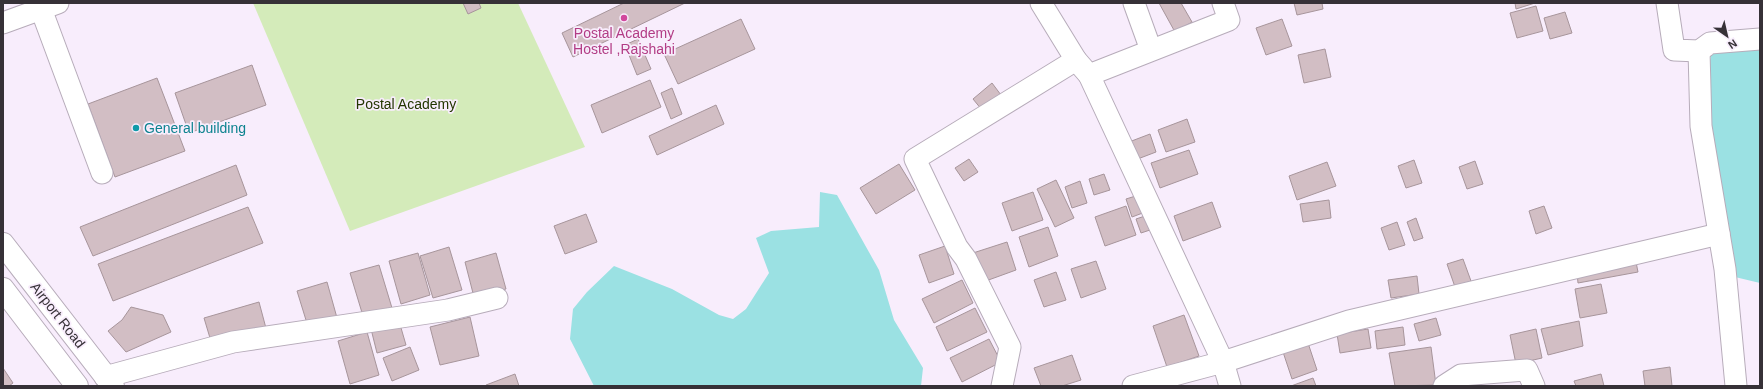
<svg xmlns="http://www.w3.org/2000/svg" width="1763" height="389" viewBox="0 0 1763 389" font-family="Arial,sans-serif">
<style>
.green{fill:#d4ebba}
.water{fill:#9be1e3}
.building{fill:#d2bec4;stroke:#a7959b}
.lines{fill:none;stroke-linecap:round;stroke-linejoin:round}
.minor-casing{stroke:#b7acba;stroke-width:23}
.major-casing{stroke:#b7acba;stroke-width:24}
.minor{stroke:#fff;stroke-width:21}
.major{stroke:#fff;stroke-width:22}
.hotel-dot{fill:#d1479c;stroke:#f8edfc;stroke-width:1.5}
.culture-dot{fill:#0f9aa8;stroke:#f8edfc;stroke-width:1.5}
.labels{text-anchor:middle;dominant-baseline:central;stroke-width:3.5;stroke-linejoin:round;paint-order:stroke}
.hotel-label{font-size:14px;fill:#b23c85;stroke:#f8edfc}
.park-label{font-size:14px;fill:#233600;stroke:#f8edfc}
.culture-label{font-size:14px;fill:#0d838f;stroke:#f8edfc;text-anchor:start}
.street-label{font-size:14px;fill:#363137;stroke:#f8edfc}
</style>
<rect width="100%" height="100%" fill="#f8edfc"/>
<path class="green" d="M253 3H518L585 147 350 231Z"/>
<g class="water">
<path d="M1760 42V283L1735 277 1724 239 1706 81 1712 50Z"/>
<path d="M820 192 837 195 879 270 894 320 923 368 921 386H594L570 339 573 309 587 292 614 266 672 289 719 315 733 319 746 309 769 273 756 238 771 231 819 227Z"/>
</g>
<g class="building">
<path d="M463 3H479L481 8 468 14Z"/>
<path d="M624 3H685L573 57 562 33Z"/>
<path d="M1159 3H1181L1192 22 1175 32Z"/>
<path d="M1294 3H1322L1323 9 1297 15Z"/>
<path d="M1515 3H1535L1516 9Z"/>
<path d="M1536 6 1543 31 1517 38 1510 13Z"/>
<path d="M1565 12 1572 33 1550 39 1544 18Z"/>
<path d="M741 19 755 49 678 84 664 54Z"/>
<path d="M1282 19 1292 46 1266 55 1256 28Z"/>
<path d="M638 39 651 69 637 75 625 45Z"/>
<path d="M1325 49 1331 77 1304 83 1298 55Z"/>
<path d="M252 65 266 105 189 133 175 93Z"/>
<path d="M157 78 185 151 115 177 88 104Z"/>
<path d="M650 80 661 107 602 133 591 105Z"/>
<path d="M992 83 1001 95 982 110 973 99Z"/>
<path d="M672 88 682 114 671 119 661 93Z"/>
<path d="M716 105 724 124 657 155 649 136Z"/>
<path d="M1187 119 1195 142 1166 152 1158 130Z"/>
<path d="M1150 134 1156 152 1135 160 1129 142Z"/>
<path d="M1189 150 1198 174 1160 188 1151 163Z"/>
<path d="M969 159 978 172 964 181 955 168Z"/>
<path d="M1414 160 1422 183 1406 188 1398 166Z"/>
<path d="M1475 161 1483 184 1467 189 1459 167Z"/>
<path d="M1327 162 1336 186 1297 200 1289 176Z"/>
<path d="M899 164 915 190 876 214 860 188Z"/>
<path d="M236 165 247 195 93 256 80 227Z"/>
<path d="M1104 174 1110 190 1094 195 1089 179Z"/>
<path d="M1056 180 1074 218 1055 227 1037 189Z"/>
<path d="M1080 181 1087 203 1072 208 1065 187Z"/>
<path d="M1033 192 1043 220 1012 231 1002 203Z"/>
<path d="M1142 194 1148 211 1132 217 1126 199Z"/>
<path d="M1329 200 1331 218 1303 222 1300 204Z"/>
<path d="M1212 202 1221 227 1183 241 1174 216Z"/>
<path d="M1126 206 1136 235 1105 246 1095 217Z"/>
<path d="M1544 206 1552 228 1536 234 1529 211Z"/>
<path d="M248 207 263 243 113 301 98 264Z"/>
<path d="M586 214 597 242 565 254 554 226Z"/>
<path d="M1151 214 1156 228 1141 233 1136 219Z"/>
<path d="M1416 218 1423 238 1414 241 1407 222Z"/>
<path d="M1397 222 1405 245 1389 250 1381 228Z"/>
<path d="M1048 227 1058 256 1029 267 1019 237Z"/>
<path d="M1007 242 1016 270 983 282 973 253Z"/>
<path d="M945 246 954 274 929 283 919 255Z"/>
<path d="M449 247 462 290 433 298 420 256Z"/>
<path d="M418 253 430 295 401 304 389 261Z"/>
<path d="M496 253 506 289 474 297 465 262Z"/>
<path d="M1463 259 1471 281 1455 287 1447 264Z"/>
<path d="M1096 261 1106 289 1081 298 1071 269Z"/>
<path d="M1636 262 1638 272 1578 283 1577 273Z"/>
<path d="M379 265 392 308 363 316 350 273Z"/>
<path d="M1056 272 1066 300 1044 307 1034 280Z"/>
<path d="M1417 276 1419 294 1391 298 1388 280Z"/>
<path d="M962 280 973 303 934 323 922 299Z"/>
<path d="M327 282 339 325 310 333 297 291Z"/>
<path d="M1601 284 1607 313 1580 318 1575 289Z"/>
<path d="M259 302 267 332 213 348 204 318Z"/>
<path d="M131 307 163 315 171 332 126 352 108 331 122 320Z"/>
<path d="M975 308 987 332 947 351 936 327Z"/>
<path d="M1184 315 1199 356 1167 367 1153 326Z"/>
<path d="M470 317 479 356 440 365 430 327Z"/>
<path d="M1436 318 1441 335 1419 341 1414 324Z"/>
<path d="M399 321 406 345 377 353 371 329Z"/>
<path d="M1579 321 1583 346 1548 355 1541 329Z"/>
<path d="M1403 327 1405 345 1377 349 1375 331Z"/>
<path d="M1368 329 1371 348 1340 353 1337 334Z"/>
<path d="M1536 329 1542 358 1516 364 1510 335Z"/>
<path d="M367 332 379 375 350 384 338 341Z"/>
<path d="M989 339 1001 362 962 382 950 358Z"/>
<path d="M1308 343 1317 370 1292 379 1283 352Z"/>
<path d="M410 347 419 370 392 381 383 358Z"/>
<path d="M1431 347 1436 385 1395 386 1389 353Z"/>
<path d="M1072 355 1081 380 1062 386H1041L1034 368Z"/>
<path d="M1670 367 1672 386H1645L1643 371Z"/>
<path d="M3 368 13 383 9 386H3Z"/>
<path d="M515 374 519 386H486V385Z"/>
<path d="M1601 374 1604 386H1576L1574 381Z"/>
<path d="M1313 378 1316 386H1291Z"/>
</g>
<g class="lines">
<defs>
<g id="minor">
<path d="M1041 3 1076 60"/>
<path d="M1134 3 1151 50"/>
<path d="M1667 3 1674 50 1699 51 1710 43 1760 39"/>
<path d="M41 9 102 173"/>
<path d="M3 23 58 3"/>
<path d="M1699 51 1701 126 1725 269 1736 386"/>
<path d="M1089 75 1223 362 1349 321 1719 234"/>
<path d="M105 377 233 342 448 310 497 298"/>
<path d="M1002 386 1010 347 966 259 957 247 915 159 1076 60 1089 75 1229 20 1223 3"/>
<path d="M1133 386 1223 362 1230 386"/>
<path d="M1444 386 1461 375 1527 370 1534 386"/>
</g>
<g id="major">
<path d="M3 244 113 386"/>
<path d="M3 289 77 386"/>
</g>
</defs>
<use href="#minor" class="minor-casing"/>
<use href="#major" class="major-casing"/>
<use href="#minor" class="minor"/>
<use href="#major" class="major"/>
</g>
<circle class="hotel-dot" cx="624" cy="18" r="4"/>
<circle class="culture-dot" cx="136" cy="128" r="4"/>
<g class="labels">
<g class="hotel-label">
<text x="624" y="33">Postal Academy<tspan x="624" dy="16">Hostel ,Rajshahi</tspan></text>
</g>
<g class="park-label">
<text x="406" y="104">Postal Academy</text>
</g>
<g class="culture-label">
<text x="144" y="128">General building</text>
</g>
<g class="street-label">
<text transform="translate(58 315) rotate(52)">Airport Road</text>
</g>
</g>
<rect width="1763" height="389" fill="none" stroke="#363137" stroke-width="8"/>
<g transform="translate(1727 36) rotate(146)" stroke="#f8edfc" stroke-width="3" paint-order="stroke">
<path d="M0-3L7 15L0 10L-7 15Z" fill="#363137"/>
<text y="-6" font-size="11" font-weight="bold" text-anchor="middle" fill="#363137">N</text>
</g>
</svg>
